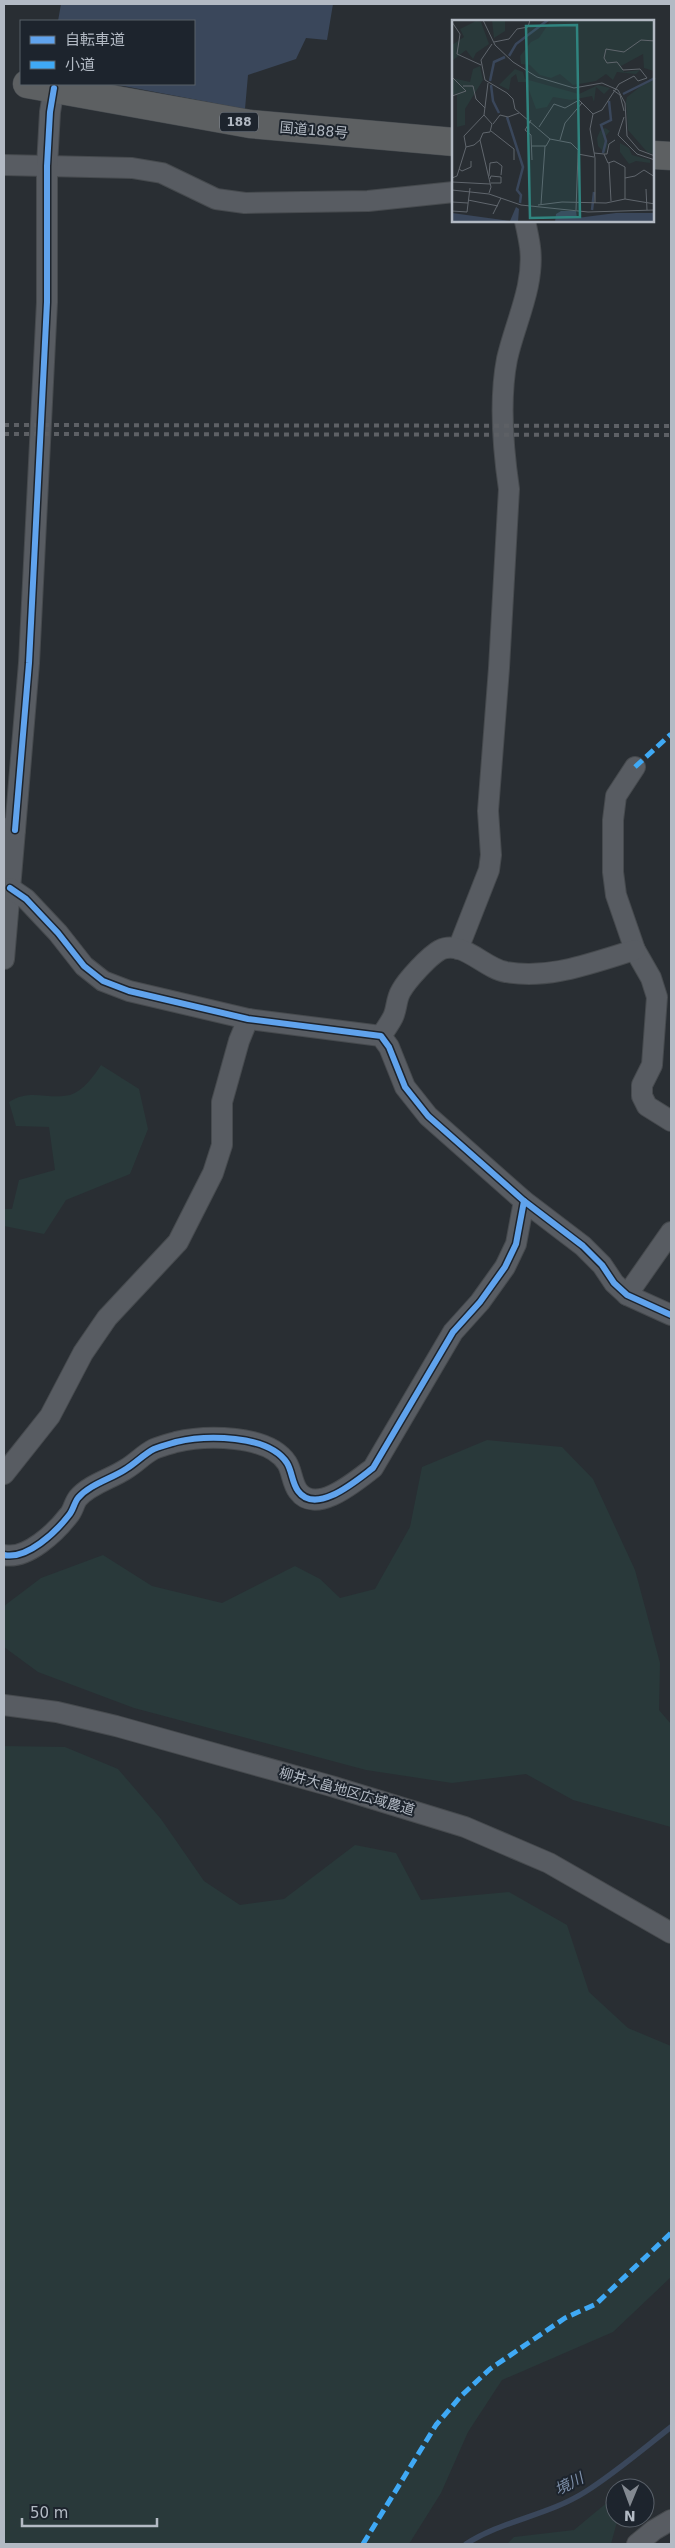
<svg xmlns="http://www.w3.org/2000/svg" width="675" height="2548" viewBox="0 0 675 2548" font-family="'DejaVu Sans','Noto Sans JP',sans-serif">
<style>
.green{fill:#29393a}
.water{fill:#3a475b}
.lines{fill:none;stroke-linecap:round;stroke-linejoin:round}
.stream{stroke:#3a475b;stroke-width:5.5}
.minor-casing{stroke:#464a4e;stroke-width:22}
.highway-casing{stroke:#454a4f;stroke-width:29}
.minor{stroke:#585c62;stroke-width:20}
.highway{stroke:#5d6062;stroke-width:28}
.rail{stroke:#5d6065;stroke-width:4;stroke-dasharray:5 5;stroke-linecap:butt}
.quiet{stroke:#3fa9f5;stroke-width:5;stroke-dasharray:10 5;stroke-linecap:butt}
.cycleway-casing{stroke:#1d242d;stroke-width:9}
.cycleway{stroke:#60a3ed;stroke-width:6}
.labels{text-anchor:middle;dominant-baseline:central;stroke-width:4;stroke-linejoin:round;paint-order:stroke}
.shield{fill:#1d242d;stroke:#868d97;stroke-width:1}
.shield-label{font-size:12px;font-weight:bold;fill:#b3bac4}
.street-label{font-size:14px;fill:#b3bac4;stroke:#1d242d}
.water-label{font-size:15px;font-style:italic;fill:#7e90aa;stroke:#1d242d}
.inset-river{fill:none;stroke:#3a475b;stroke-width:2.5}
.inset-road{fill:none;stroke:#60666d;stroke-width:1}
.view{fill:#30847f;fill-opacity:0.15;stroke:#30847f;stroke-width:2.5}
.inset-edge{fill:none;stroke:#b3bac4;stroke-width:2.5}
</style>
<rect width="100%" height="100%" fill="#292e33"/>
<g class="green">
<path d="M101 1065 139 1089 148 1129 130 1174 66 1200 44 1234 4 1226V1209H12L19 1180 55 1170 49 1127 16 1126 9 1102C30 1088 48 1100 70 1095 83 1091 94 1076 101 1065Z"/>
<path d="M487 1440 562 1447 593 1479 635 1570 660 1663 659 1710 671 1724V1827L573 1800 526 1774 452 1783 366 1770 134 1708 38 1672 4 1647V1606L41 1578 103 1555 152 1586 222 1603 295 1566 320 1579 340 1598 375 1589 410 1527 422 1467Z"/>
<path d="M4 1746 65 1747 118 1769 161 1819 204 1881 240 1905 284 1899 355 1845 396 1853 421 1900 509 1892 567 1925 589 1992 628 2028 671 2046V2277L613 2332 502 2380 468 2432 441 2493 409 2544H4Z"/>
<path d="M615 2496V2518H618L611 2544H507L514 2537 574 2530Z"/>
</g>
<path class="water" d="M61 4H333L327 40 306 38 296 59 248 75 245 109 113 84H194V21H58Z"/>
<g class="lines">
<path class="stream" d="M466 2544C501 2521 549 2515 585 2492 615 2473 643 2449 671 2427"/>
<defs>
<g id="minor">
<path d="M4 165 132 168 162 173 216 199 245 203 368 201 454 192"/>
<path d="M635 767 616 796 613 820V872L616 895 635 950 651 978 657 997 652 1065 642 1085V1096L647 1106 671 1121"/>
<path d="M4 828 15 830 4 959"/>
<path d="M15 830 29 663 47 302V166L50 112 54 88"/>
<path d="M10 888 26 899 58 933 84 966 103 981 129 991 248 1019 381 1036 389 1047 405 1087 428 1116 524 1201 583 1246 602 1265 614 1283 627 1295 671 1315"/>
<path d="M458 949 489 870 491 855 488 811 499 668 509 489C503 448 499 400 507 359 515 323 535 285 530 247 529 239 527 230 525 221"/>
<path d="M381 1036C385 1030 390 1023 393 1017 397 1009 396 999 401 991 407 980 429 956 440 950 462 939 485 969 506 972 551 980 593 962 635 950"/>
<path d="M627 1295 671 1232"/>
<path d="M4 1474 50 1416 83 1353 107 1318 178 1242 213 1173 222 1145V1102L239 1041 248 1019"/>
<path d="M4 1555C27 1560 56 1532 69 1515 73 1511 74 1503 78 1498 90 1484 111 1479 126 1469 136 1463 144 1454 154 1449 161 1446 169 1444 176 1442 205 1435 268 1434 287 1463 292 1471 292 1483 298 1491 316 1516 357 1480 373 1468L453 1332 480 1302 505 1267 516 1244 524 1201"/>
<path d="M4 1705 57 1712 116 1726 331 1786 465 1827 549 1863 671 1933"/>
<path d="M637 2544 654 2530 671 2520"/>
</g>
<g id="highway">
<path d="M27 84 250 124 454 142"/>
<path d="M654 155 671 156"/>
</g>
</defs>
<use href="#minor" class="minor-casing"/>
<use href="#highway" class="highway-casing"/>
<use href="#minor" class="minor"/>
<use href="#highway" class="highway"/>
<g class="rail">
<path d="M4 425 671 426"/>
<path d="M4 434 671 435"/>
</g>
<g class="quiet">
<path d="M635 767 671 734"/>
<path d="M363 2544 436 2425 461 2396 490 2369 565 2318 596 2304 671 2233"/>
</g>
<defs>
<g id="cycleway">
<path d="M15 830 29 663 47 302V166L50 112 54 88"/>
<path d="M10 888 26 899 58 933 84 966 103 981 129 991 248 1019 381 1036 389 1047 405 1087 428 1116 524 1201 583 1246 602 1265 614 1283 627 1295 671 1315"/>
<path d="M4 1555C27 1560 56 1532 69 1515 73 1511 74 1503 78 1498 90 1484 111 1479 126 1469 136 1463 144 1454 154 1449 161 1446 169 1444 176 1442 205 1435 268 1434 287 1463 292 1471 292 1483 298 1491 316 1516 357 1480 373 1468L453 1332 480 1302 505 1267 516 1244 524 1201"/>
</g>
</defs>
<use href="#cycleway" class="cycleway-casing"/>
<use href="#cycleway" class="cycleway"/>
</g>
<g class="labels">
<rect class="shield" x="220" y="112.5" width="38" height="19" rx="4"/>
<g class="shield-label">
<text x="239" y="122">188</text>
</g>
<g class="street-label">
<text transform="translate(314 130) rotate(5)">国道188号</text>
<text transform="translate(347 1791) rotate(16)">柳井大畠地区広域農道</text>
</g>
<g class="water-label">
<text transform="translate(569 2484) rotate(-27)">境川</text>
</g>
</g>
<g transform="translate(452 20)">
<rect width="202" height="202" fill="#292e33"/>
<path d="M40 0H53V11L42 18ZM99 0H202V51L192 48 191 34 169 46 172 52 188 50 184 54 165 52 161 60 154 54 144 61 121 65 108 54 99 58 88 55 78 45 69 44 68 36 79 22 87 18ZM24 1 29 2 37 24 24 33 21 39 14 30 0 41V25L12 17 8 9ZM28 46 31 60 13 89V105L5 107V75L0 74V58L18 62 21 49ZM63 49 71 52 73 59 127 74 146 65 158 68 152 74 144 67 142 82 140 76 119 80 101 77 95 87 84 89 74 62H66L64 54 59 58 57 70 47 65ZM202 56V134L196 133 176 110 174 81 175 77ZM153 108 158 111 152 118 156 124 153 133 146 126 145 118 148 111ZM168 123 177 128 180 135 198 140V143L184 141 177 144 168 132Z" fill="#29393a"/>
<path d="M64 187 67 189 66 202H0V193L58 201ZM109 191H124L125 198 164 193H202V202H103L104 194Z" fill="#3a475b"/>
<path class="inset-river" d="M57 36 64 24 96 0M38 61 42 42 53 37M39 65 41 81 47 93M171 74 203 58M55 97 71 147 65 170 69 175 68 183M151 133 154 121 149 105 159 100 157 81M140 190 142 172"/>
<path class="inset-road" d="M31 0 43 25 61 42 85 57 122 68 150 63 166 70 173 83 175 116 187 130 203 136M0 2 8 14 5 34 29 45M42 22 57 19 65 9 76 7 78 0M40 24 29 40 33 60 55 73 61 79 63 89 98 119M11 66H21L24 79 33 88M161 70 168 75 172 91M0 76 14 71 1 58M141 94 150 90 167 64 182 56 186 61 195 58 188 49 171 50 165 42 155 43 152 38 154 29 172 32 189 20 203 21M141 94 138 109 143 138V183M32 95 40 104 38 112 31 113 28 120 39 167 37 173M172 97 166 115 185 134 203 140M79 100 73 110 79 115 80 140M41 104 48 95 56 97 67 93M87 107 102 84 113 88 127 80 141 94M39 111 62 129V140M127 118 126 134 142 137M98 119 119 123 126 130M108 120 113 103 130 83M79 126H94L98 119M14 127 22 125 28 120M142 133 152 134 156 143 162 141 173 147V179M152 134H155L157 124 163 120M157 143 159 181M7 149 10 151 19 147V141M37 156 38 143 45 142 50 146 49 155M0 158 5 156 14 127 12 116 32 95 36 63M173 158 183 156 192 150 203 157M38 159 39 156 49 157V163H39M0 162 38 164M194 169 195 190M0 170 37 174 69 185 136 192 203 190M16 180 46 186M0 182 16 183M89 184 93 126M86 185 110 182 154 183 173 179 203 184M124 190 126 134M0 191 15 192 18 168M41 194 49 178"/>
<path class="view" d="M125 5 128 197 78 198 74 6Z"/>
<rect width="202" height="202" class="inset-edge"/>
</g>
<rect width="675" height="2548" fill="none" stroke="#b3bac4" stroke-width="10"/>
<rect x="20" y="20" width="175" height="65" fill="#1d242d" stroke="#596069"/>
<rect x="30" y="36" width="25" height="8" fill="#60a3ed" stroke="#596069"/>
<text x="65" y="45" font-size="15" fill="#b3bac4">自転車道</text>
<rect x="30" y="61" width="25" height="8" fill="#3fa9f5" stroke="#596069"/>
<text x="65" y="70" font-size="15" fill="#b3bac4">小道</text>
<g transform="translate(630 2503) rotate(181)"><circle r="24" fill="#1d242d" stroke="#596069"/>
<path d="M0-4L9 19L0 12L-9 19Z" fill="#838991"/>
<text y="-8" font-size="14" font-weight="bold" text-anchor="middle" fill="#b3bac4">N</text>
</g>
<path d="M22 2518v8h135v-8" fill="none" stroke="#b3bac4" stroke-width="2.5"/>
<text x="30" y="2518" font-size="15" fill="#b3bac4" stroke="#1d242d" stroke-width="4" paint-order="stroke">50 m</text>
</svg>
